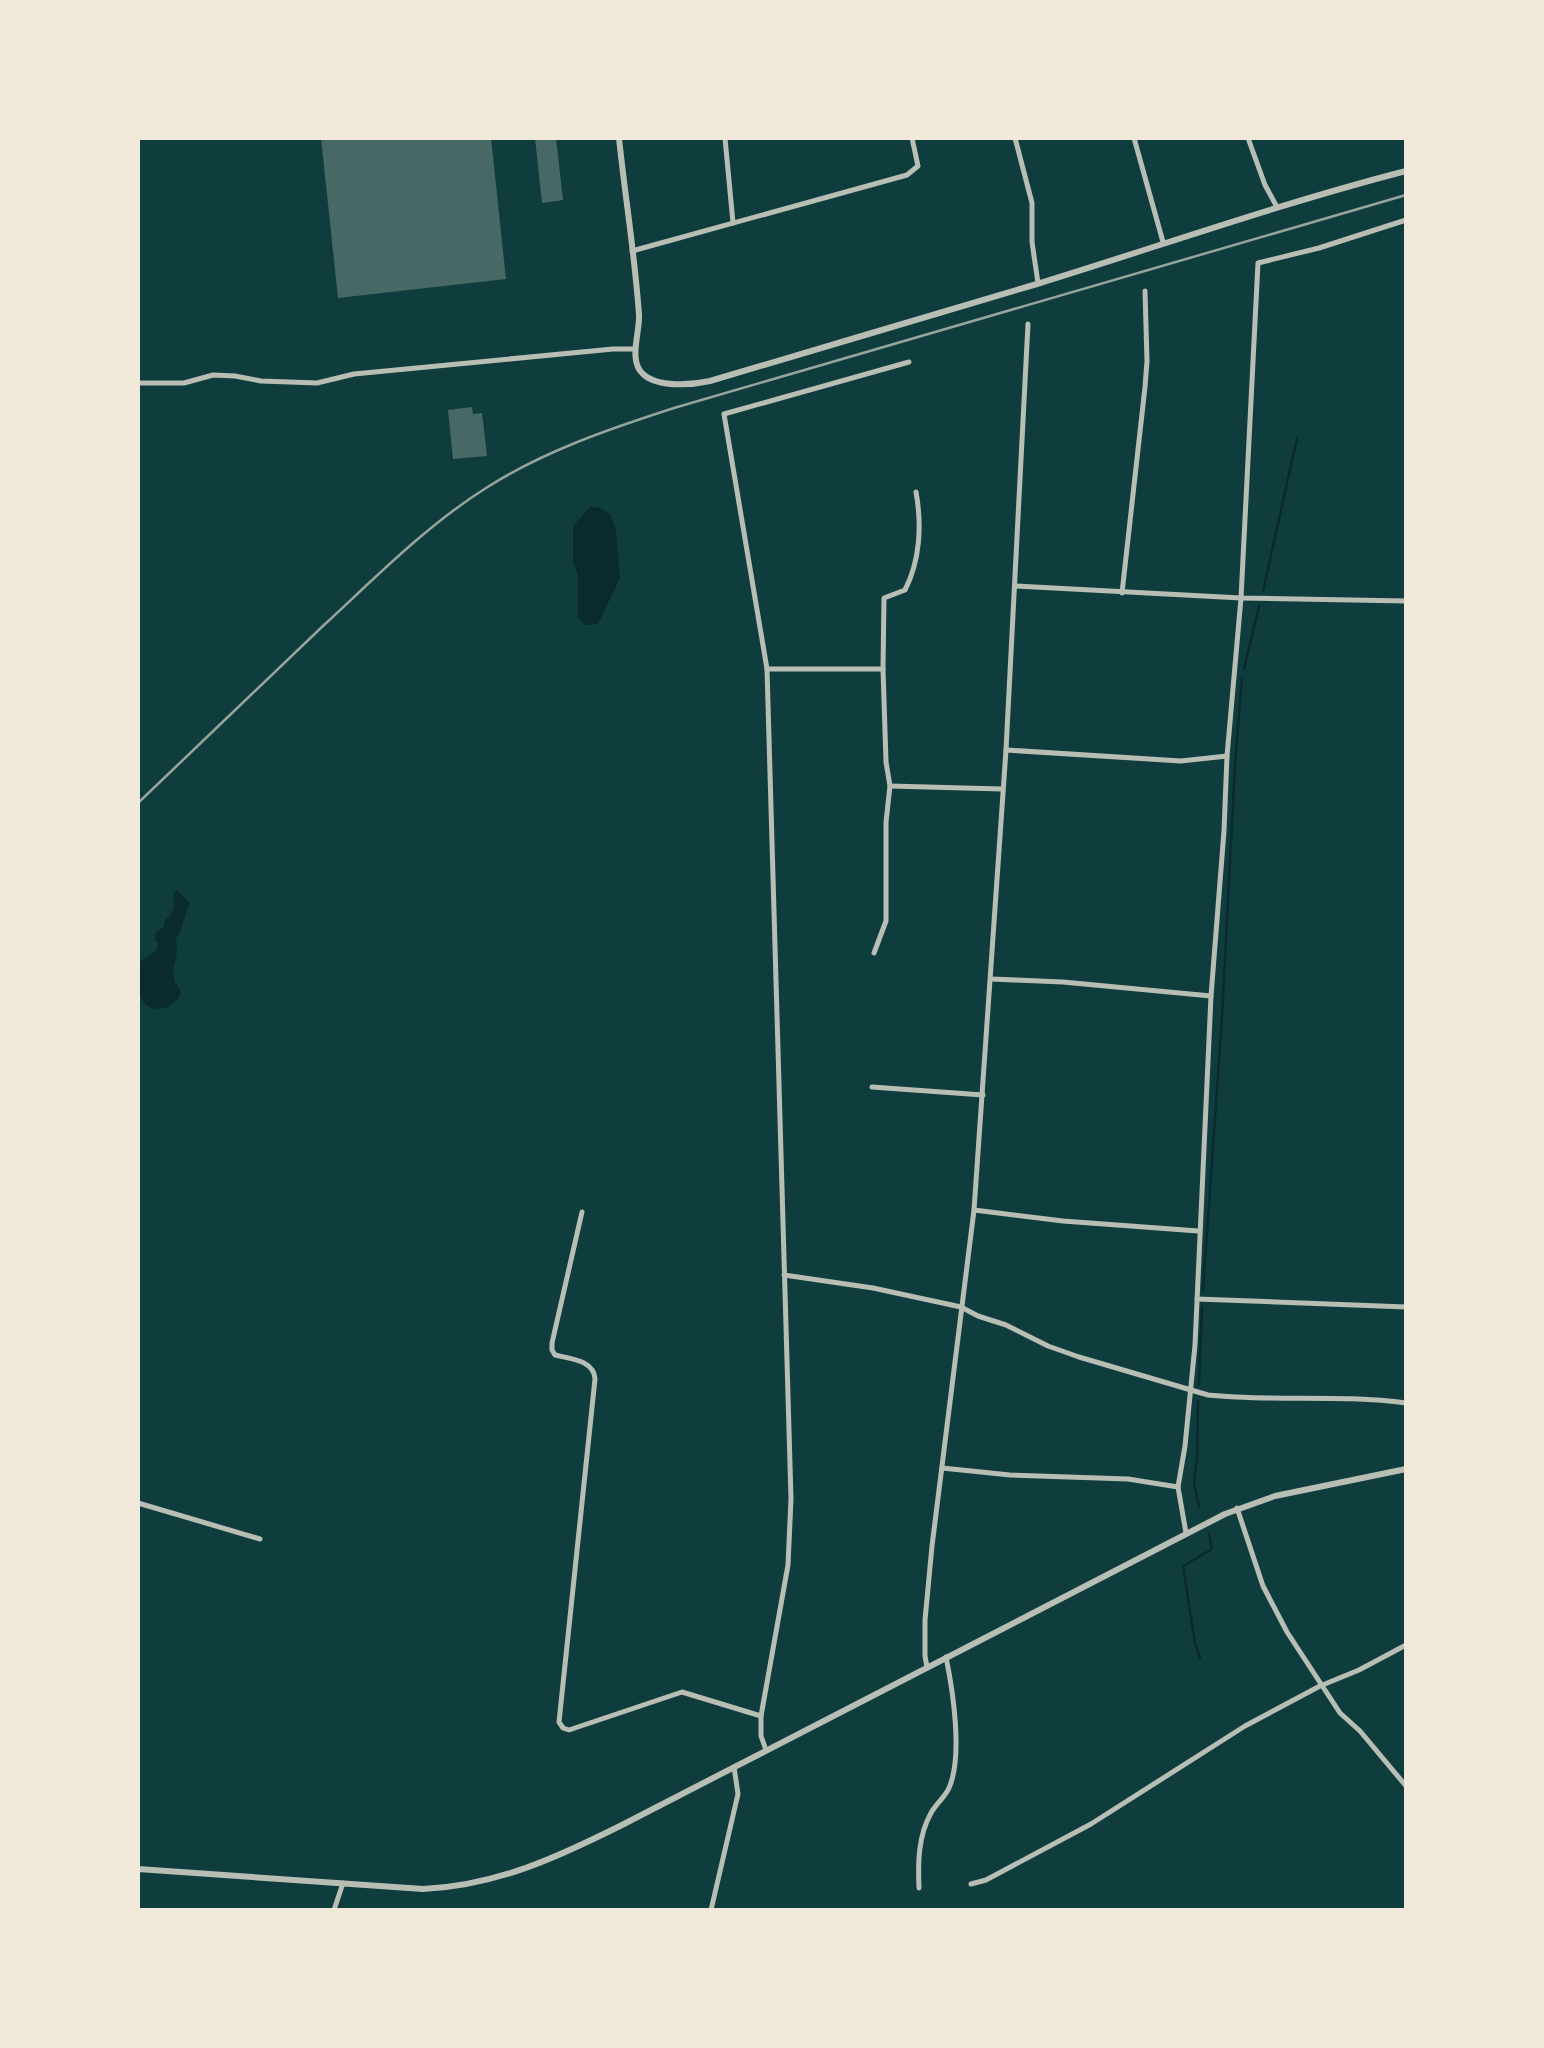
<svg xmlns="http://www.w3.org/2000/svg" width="1544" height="2048" viewBox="0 0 1544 2048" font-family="'Alegreya Sans',sans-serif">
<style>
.water{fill:#0a2a2b}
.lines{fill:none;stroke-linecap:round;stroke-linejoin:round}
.stream{stroke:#0a2a2b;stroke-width:2.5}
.building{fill:#486865}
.minor{stroke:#b8beb3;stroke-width:5}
.tertiary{stroke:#b8beb3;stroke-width:6}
.rail{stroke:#97a49c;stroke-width:2.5}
</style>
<rect width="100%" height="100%" fill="#0f3d3e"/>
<g class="water">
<path d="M590 507 600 508 611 515 616 531 620 578 598 624 585 625 578 618V575L573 561V526Z"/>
<path d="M177 890 190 903C183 914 185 928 176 937 177 947 178 959 173 968L175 982 181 992C176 1010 150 1016 141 998 135 988 137 974 138 963L156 951 159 943 155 940 156 932 164 927 165 920C174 913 176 906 173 895Z"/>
</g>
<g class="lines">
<g class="stream">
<path d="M1263 591 1297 438"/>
<path d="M1244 669 1259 606"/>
<path d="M1203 1291 1222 1017 1235 764 1242 678"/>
<path d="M1199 1385 1202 1307"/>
<path d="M1198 1401 1197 1456 1194 1483 1199 1507"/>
<path d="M1200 1658 1195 1643 1183 1566 1212 1549 1209 1534"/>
</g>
</g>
<g class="building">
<path d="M321 138H491L506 279 338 298Z"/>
<path d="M535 138H556L563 200 542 203Z"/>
<path d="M472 407 473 414 482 413 487 456 453 459 448 410Z"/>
</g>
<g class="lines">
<g class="minor">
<path d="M725 138 733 223"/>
<path d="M1015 138 1032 203V242L1038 283"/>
<path d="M1134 138 1163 242"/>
<path d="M1248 138 1265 185 1277 207"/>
<path d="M632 251 907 175 918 166 912 138"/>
<path d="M138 383H184L213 375 235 376 261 381 317 383 354 374 613 349H635"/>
<path d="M1015 586 1241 598 1406 601"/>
<path d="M1122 593 1145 387 1147 361 1145 291"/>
<path d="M767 669H883"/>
<path d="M1006 750 1181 761 1227 756"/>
<path d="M890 786 1002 789"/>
<path d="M874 953 886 921V822L890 786 886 762 883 669 884 598 905 590C920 561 922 525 916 492"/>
<path d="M991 979 1063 982 1211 996"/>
<path d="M872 1087 983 1095"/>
<path d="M974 1210 1063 1221 1198 1231"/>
<path d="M582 1212 552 1343V1350L555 1355C571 1359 594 1360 595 1379L559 1722 563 1728 569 1730 682 1692 761 1716"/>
<path d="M784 1275 873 1288 961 1307 978 1316 1006 1325 1048 1346 1079 1357 1208 1395C1274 1402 1340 1394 1406 1403"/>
<path d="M1197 1299 1406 1307"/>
<path d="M942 1468 1010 1475 1128 1479 1178 1487"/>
<path d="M138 1503 260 1539"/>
<path d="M1237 1508 1263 1586 1287 1632 1340 1713 1360 1731 1406 1786"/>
<path d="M1186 1533 1178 1487 1185 1446 1195 1345 1211 996 1224 831 1227 756 1241 598 1258 263 1319 248 1406 220"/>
<path d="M927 1667 925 1656V1620L932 1546 974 1210 1006 750 1028 324"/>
<path d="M766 1750 761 1736V1716L788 1565 791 1499 767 669 724 414 909 362"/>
<path d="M971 1884 986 1880 1091 1824 1245 1726 1320 1686 1359 1670 1406 1645"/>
<path d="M919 1888C918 1863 918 1836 931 1813 936 1804 945 1797 949 1788 963 1756 953 1691 946 1657"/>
<path d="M334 1910 343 1883"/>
<path d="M711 1910 738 1794 734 1767"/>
</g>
<g class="tertiary">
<path d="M619 138C625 196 635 256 639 315 640 332 628 361 643 374 658 388 692 385 710 381 819 348 928 317 1037 284 1160 246 1282 203 1406 171"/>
<path d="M138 1869 423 1889C496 1886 558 1857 622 1825L1225 1514 1275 1496 1406 1469"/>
</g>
<path class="rail" d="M138 803C200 744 262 684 324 625 376 577 426 526 486 488 544 451 609 429 674 408L1406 195"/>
</g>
<rect width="1544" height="2048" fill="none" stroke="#f1e9da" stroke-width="280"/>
</svg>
